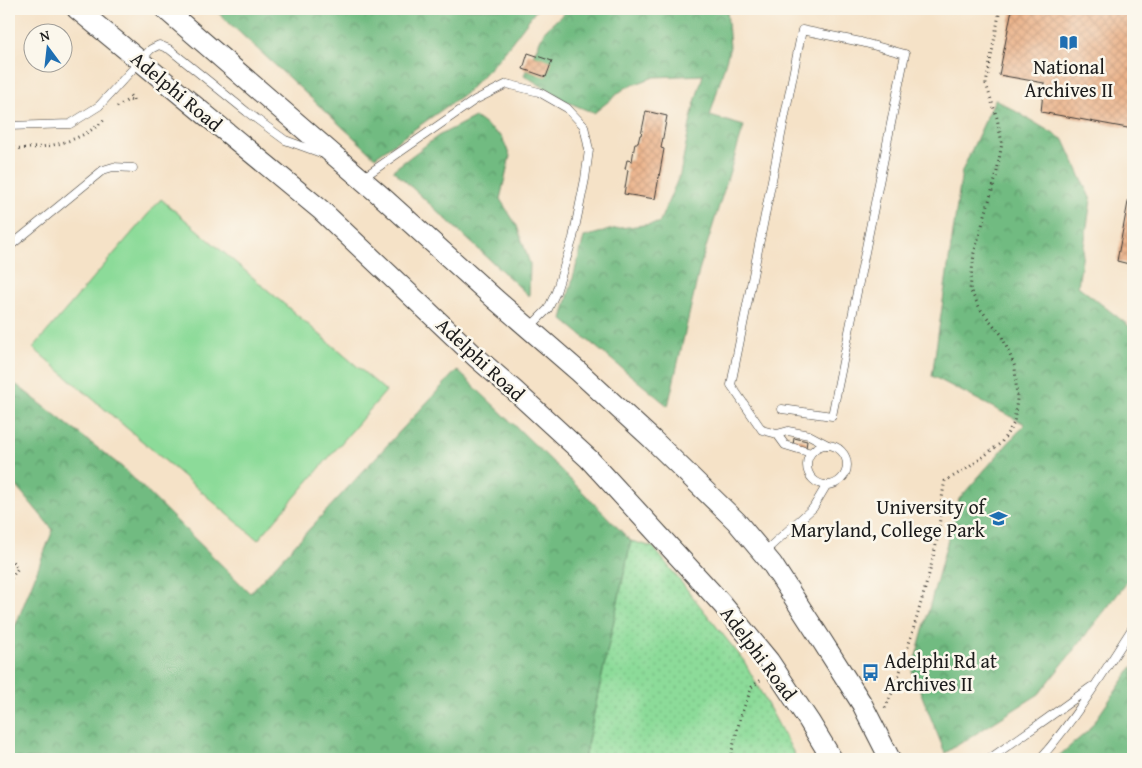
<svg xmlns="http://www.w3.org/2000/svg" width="1142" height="768" viewBox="0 0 1142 768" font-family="'Gentium Book Plus',serif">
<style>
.grass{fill:url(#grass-dots);stroke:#547c5a}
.forest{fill:url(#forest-crowns);stroke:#466c4e}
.pitch{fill:#8cdb99;stroke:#547c5a}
.building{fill:url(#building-cross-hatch)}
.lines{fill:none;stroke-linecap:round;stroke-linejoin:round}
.lane-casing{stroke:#3d3a36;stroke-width:9}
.secondary-casing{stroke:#3d3a36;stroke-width:22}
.path{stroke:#3d3a36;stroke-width:3;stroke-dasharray:1 4;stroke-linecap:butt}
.lane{stroke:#fff;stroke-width:8}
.secondary{stroke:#fff;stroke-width:20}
.labels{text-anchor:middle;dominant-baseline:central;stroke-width:5;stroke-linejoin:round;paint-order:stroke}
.poi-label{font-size:20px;fill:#1c1c1c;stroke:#fbf7ec}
.street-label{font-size:20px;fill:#1c1c1c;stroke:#fbf7ec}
</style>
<defs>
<pattern id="grass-dots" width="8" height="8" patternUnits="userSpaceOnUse" patternTransform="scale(1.25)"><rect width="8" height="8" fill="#8cdb99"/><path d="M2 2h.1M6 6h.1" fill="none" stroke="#78bb83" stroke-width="1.8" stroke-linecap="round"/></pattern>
<pattern id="forest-crowns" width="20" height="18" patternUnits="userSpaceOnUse" patternTransform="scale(1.25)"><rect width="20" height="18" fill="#71bb81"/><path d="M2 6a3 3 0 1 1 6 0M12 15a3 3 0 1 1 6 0" fill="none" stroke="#5c9769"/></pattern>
<pattern id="building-cross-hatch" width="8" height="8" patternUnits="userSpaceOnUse" patternTransform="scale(1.25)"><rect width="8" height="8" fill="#ebb38b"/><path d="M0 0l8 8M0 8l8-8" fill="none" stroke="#c99977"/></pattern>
</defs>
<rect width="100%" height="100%" fill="#fbf7ec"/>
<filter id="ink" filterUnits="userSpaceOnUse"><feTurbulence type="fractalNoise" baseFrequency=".02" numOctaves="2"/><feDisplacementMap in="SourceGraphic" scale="10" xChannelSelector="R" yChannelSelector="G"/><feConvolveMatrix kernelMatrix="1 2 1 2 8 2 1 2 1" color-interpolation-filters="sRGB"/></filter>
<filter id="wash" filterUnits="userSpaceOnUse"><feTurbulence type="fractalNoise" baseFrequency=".0096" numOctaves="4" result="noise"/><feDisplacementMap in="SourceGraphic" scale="20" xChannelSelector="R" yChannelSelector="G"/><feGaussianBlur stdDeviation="1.12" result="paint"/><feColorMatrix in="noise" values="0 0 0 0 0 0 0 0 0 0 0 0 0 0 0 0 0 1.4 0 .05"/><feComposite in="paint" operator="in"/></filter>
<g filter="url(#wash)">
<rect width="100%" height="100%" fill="#f5e2c7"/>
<path class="grass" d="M631 541 653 547 744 661 797 759H584Z"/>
<g class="forest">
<path d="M214 9H537L501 56 467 92 375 157Z"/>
<path d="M569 9H726L727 10 730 47 710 116 744 126 700 267 668 406 562 319 584 237 613 229 659 223 680 174 693 109 703 75 654 77 625 88 594 113 565 101 524 75 545 30Z"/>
<path d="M995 99 1064 140 1091 200 1078 286 1133 329V564L1125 585 1039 694 945 753 912 671 959 499 1025 424 932 376 962 171Z"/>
<path d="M475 117 502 137 510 156 500 199 517 226 530 264 529 296 393 170 438 136Z"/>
<path d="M457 370 557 466 631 541 584 759H9V637L17 622 53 530 9 477V382L18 386 122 467 250 593Z"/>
<path d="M1133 666V759H1055L1088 731Z"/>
</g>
<path class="pitch" d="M161 199 386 391 258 540 33 348Z"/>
<g id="blocks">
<g class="building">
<path d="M1012 9H1133V129L1041 112 1044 83 999 75Z"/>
<path d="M528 53 552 61 546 77 523 69Z"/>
<path d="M646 111 667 116 661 148 664 149 655 199 624 194 628 170 625 169 627 160 632 161 635 143H638L640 135H641Z"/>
<path d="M1132 181H1133V265L1117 261Z"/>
<path d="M794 438 807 441 806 448 793 445Z"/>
</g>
</g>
</g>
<g filter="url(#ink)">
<use href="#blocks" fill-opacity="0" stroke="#3d3a36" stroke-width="1"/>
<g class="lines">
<defs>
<g id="lane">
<path d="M9 126 70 124 99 106 151 49 159 45 169 49 247 112 285 140 321 153"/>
<path d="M361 179 475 100 507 84 539 92 567 108 584 126 589 150 585 179 573 238 556 292 548 309 530 327"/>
<path d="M9 247 103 170 113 167 133 168"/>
<path d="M782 409 832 416 905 54 861 42 802 30 731 385 762 430 777 434 788 431 809 435 828 445"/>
<path d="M777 434 785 445 811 453"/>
<circle cx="827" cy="465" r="20"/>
<path d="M764 552 813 508 826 486"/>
<path d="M989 759 1045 720 1091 687"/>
<path d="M1040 759C1075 719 1104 672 1133 627"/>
</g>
<g id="secondary">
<path d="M77 9 321 210 477 358 515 391 589 459 722 604 769 661 809 721 832 759"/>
<path d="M165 9 380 195 495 299 578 371 652 439 736 521 772 564 822 641 862 704 890 759"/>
</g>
</defs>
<use href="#lane" class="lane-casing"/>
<use href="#secondary" class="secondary-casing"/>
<g class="path">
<path d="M117 107 128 100 134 101 128 93"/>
<path d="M9 148C42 150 82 143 106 118"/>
<path d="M9 558 18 568 9 581"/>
<path d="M885 708C899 680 907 650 916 620 924 592 933 563 938 534 941 516 941 498 945 481L968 468 1001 443 1014 423 1017 399 1015 367 1001 334 981 310 970 290 974 253 996 177 1002 143 997 118 986 84 1000 9"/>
<path d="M730 759 741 715 752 687 760 680"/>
</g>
<use href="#lane" class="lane"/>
<use href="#secondary" class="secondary"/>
</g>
</g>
<defs>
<symbol id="library-bare" viewBox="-9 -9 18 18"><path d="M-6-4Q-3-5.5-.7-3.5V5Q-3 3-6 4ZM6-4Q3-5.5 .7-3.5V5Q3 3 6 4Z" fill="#1f6fb2" stroke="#fbf7ec" stroke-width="2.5" paint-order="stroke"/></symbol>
<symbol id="university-bare" viewBox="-9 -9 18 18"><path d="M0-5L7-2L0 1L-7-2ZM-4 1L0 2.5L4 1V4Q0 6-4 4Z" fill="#1f6fb2" stroke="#fbf7ec" stroke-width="2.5" paint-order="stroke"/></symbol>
<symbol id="bus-bare" viewBox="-9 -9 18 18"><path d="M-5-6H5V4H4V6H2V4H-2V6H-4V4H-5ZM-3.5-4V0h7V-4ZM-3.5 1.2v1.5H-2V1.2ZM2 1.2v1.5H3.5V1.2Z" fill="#1f6fb2" stroke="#fbf7ec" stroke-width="2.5" paint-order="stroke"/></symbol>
</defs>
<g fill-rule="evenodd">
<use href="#library-bare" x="1056" y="30" width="25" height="25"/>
<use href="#university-bare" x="986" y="506" width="25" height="25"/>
<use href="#bus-bare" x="858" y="660" width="25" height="25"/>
</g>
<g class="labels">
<g class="poi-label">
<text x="1069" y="66">National<tspan x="1069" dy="23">Archives II</tspan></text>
<text x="985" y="506" text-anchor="end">University of<tspan x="985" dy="23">Maryland, College Park</tspan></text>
<text x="884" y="660" text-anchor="start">Adelphi Rd at<tspan x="884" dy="23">Archives II</tspan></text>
</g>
<g class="street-label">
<text transform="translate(177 91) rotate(40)">Adelphi Road</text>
<text transform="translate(481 359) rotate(43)">Adelphi Road</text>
<text transform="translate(759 653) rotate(53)">Adelphi Road</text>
</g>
</g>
<rect width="1142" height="768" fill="none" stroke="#fbf7ec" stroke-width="30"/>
<g transform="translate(48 48) rotate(345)"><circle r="24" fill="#fbf7ec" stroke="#a29f99"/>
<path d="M0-4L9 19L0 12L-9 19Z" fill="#1f6fb2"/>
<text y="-8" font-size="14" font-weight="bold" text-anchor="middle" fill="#1c1c1c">N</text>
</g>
</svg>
